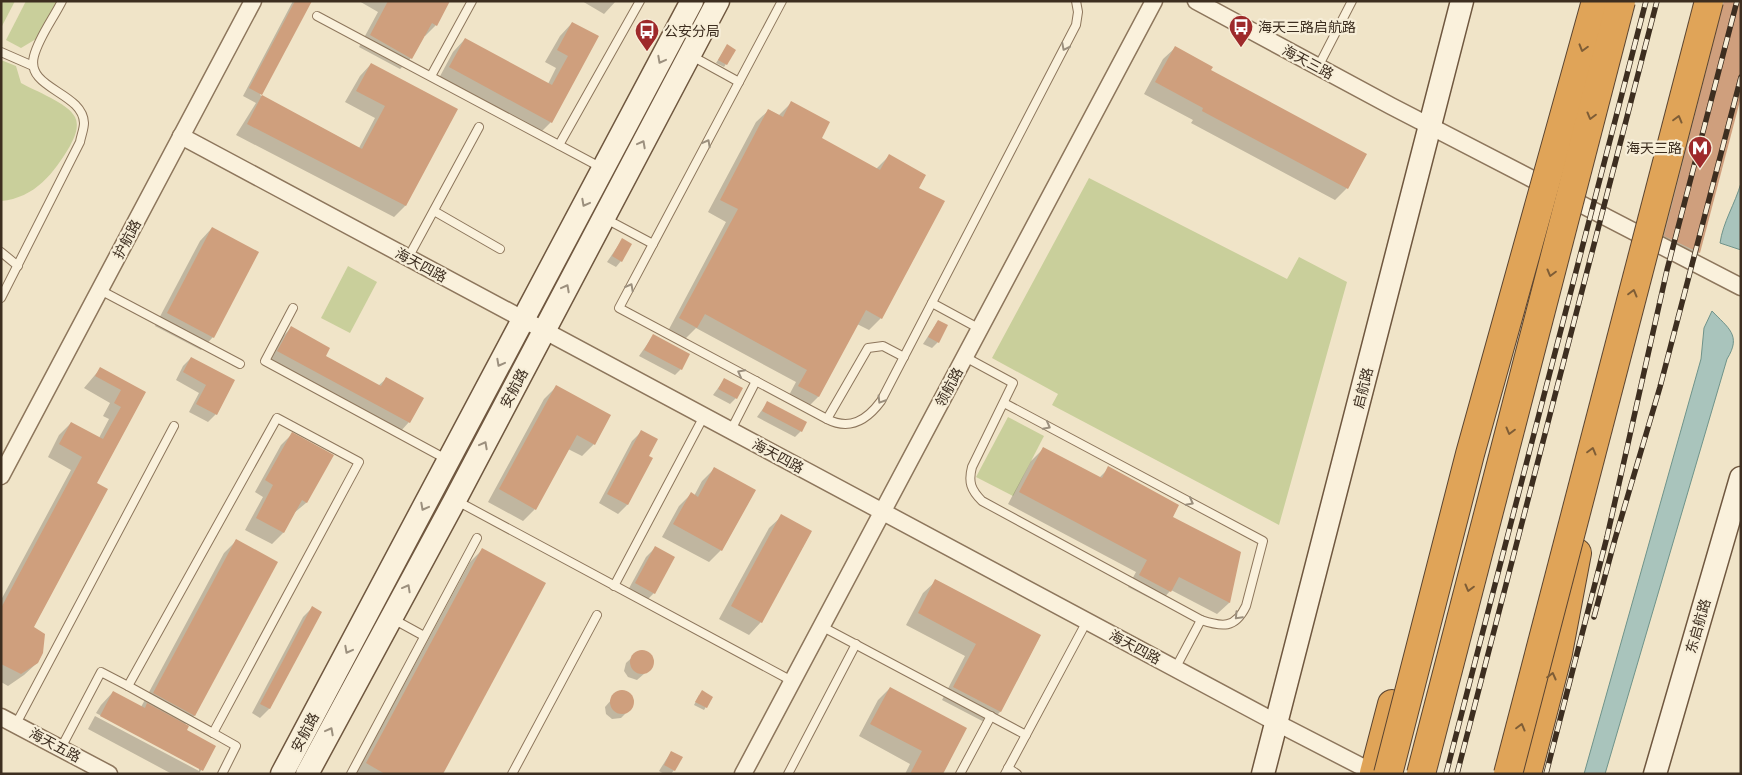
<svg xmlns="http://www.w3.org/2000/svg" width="1742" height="775" viewBox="0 0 1742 775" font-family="'Crimson Pro','Noto Sans SC',serif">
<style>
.green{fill:#c9cf9b}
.water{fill:#a9c4bc;stroke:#6f938a}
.shadow{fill:#0003}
.building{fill:#cf9f7d}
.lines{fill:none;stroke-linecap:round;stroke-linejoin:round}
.lane-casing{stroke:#8d765c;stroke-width:10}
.street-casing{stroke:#8d765c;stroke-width:19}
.secondary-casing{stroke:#6f573f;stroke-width:25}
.highway-casing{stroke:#5b4430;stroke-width:30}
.lane{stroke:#faf1dc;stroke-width:8}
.street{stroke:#faf1dc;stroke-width:16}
.secondary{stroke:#faf1dc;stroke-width:22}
.highway{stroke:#e0a458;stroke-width:28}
.rail-casing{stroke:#3d2e20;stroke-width:5.5}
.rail{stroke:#f7eed8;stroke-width:4;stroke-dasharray:11;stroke-linecap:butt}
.highway-bridge-casing{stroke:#5b4430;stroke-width:30;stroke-linecap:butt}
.highway-bridge{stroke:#e0a458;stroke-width:28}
.oneway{stroke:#9c907e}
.oneway2{stroke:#7e5d36}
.labels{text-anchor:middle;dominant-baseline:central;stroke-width:4.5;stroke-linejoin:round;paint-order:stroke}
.poi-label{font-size:14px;fill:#3d2e20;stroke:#f7eed8;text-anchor:start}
.street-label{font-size:14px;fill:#3d2e20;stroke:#f7eed8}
</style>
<rect width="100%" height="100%" fill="#f0e4c8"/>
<g class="green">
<path d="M1 1H15L1 28Z"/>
<path d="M26 1H58L36 39 21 48 6 40Z"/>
<path d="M1 60 16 66 21 83C35 91 68 103 75 117 80 127 74 138 70 146 54 173 35 198 1 201Z"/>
<path d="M1089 178 1287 279 1299 257 1347 282 1279 525 1052 405 1058 394 992 358Z"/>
<path d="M348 266 377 282 350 333 321 318Z"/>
<path d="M1008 417 1044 436 1013 496 976 477Z"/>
</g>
<g class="water">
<path d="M1741 183V250L1720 243C1723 222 1735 204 1741 183Z"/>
<path d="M1712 311C1728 328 1742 335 1727 359L1605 774H1584L1701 359 1704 328Z"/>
</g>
<g class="shadow">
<path d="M293 1H311L260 95 359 148 375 118 345 102 360 76 371 64 456 110 405 206 394 217 236 135 256 103 243 96Z"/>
<path d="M359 1H449L436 25 425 36H423L411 58 400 69 359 47 378 12Z"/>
<path d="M582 1H616L604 14Z"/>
<path d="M1713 1H1741V92L1699 253 1687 265 1652 248Z"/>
<path d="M572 23 597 37 551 122 539 134 438 80 453 52 465 39 548 84 556 68 545 62 560 36Z"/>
<path d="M727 46 726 64 724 67 716 63Z"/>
<path d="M1175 48 1210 71 1365 154 1347 188 1335 200 1191 123 1193 120 1144 94 1163 59Z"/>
<path d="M792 102 820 139 876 169 889 156 918 188 881 318 869 330 857 324 818 397 806 409 787 399 796 382 696 328 684 340 668 331 726 222 708 212 756 122 769 110 779 115Z"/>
<path d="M212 228 213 337 201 350 155 326 200 241Z"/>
<path d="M622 240 621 261 616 267 607 262Z"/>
<path d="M938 321V342L932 348 923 344Z"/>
<path d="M291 328 324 356 378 386 386 379 409 422 400 432 269 360 282 337Z"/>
<path d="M653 336 681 369 675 375 639 356Z"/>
<path d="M191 358 233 381 216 414 208 422 189 412 199 393 176 380 183 366Z"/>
<path d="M100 369 144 393 95 484 32 628 37 663 24 675 8 686 1 682V600L71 470 48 457 59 435 71 423 99 438 109 419 103 416 110 403 84 388Z"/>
<path d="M724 380 736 398 730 404 713 395Z"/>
<path d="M557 386 594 444 582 456 568 449 535 509 523 521 488 502 544 399Z"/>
<path d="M767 403 801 431 795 437 757 417Z"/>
<path d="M641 432 647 456 651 458 627 505 618 514 599 503 632 441Z"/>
<path d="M292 434 332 455 306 503 294 513 283 533 272 544 245 530 263 497 255 492 281 445Z"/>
<path d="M1043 449 1099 478 1109 468 1171 517 1239 553 1229 603 1217 614 1171 590 1159 603 1128 587 1136 572 1008 504 1031 461Z"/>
<path d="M714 469 721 550 709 562 662 537 679 506 691 494 694 496 702 481Z"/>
<path d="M782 516 811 532 761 622 749 635 719 619 769 528Z"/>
<path d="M236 541 276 562 194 716 184 725 186 731 214 746 199 774H172L88 729 95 716 199 771V768L96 713 101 705 113 692 141 707 224 553Z"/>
<path d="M655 548 654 593 645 602 627 592 646 557Z"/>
<path d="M482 550 441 774H356L470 562Z"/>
<path d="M936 581 1040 636 1000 712 988 724 942 700 965 656 906 625 923 593Z"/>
<path d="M312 608 269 709 260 718 252 713 303 617Z"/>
<path d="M638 652H646L652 659 653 666 637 680 628 677 624 671 626 663Z"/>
<path d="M890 688 941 774H905L910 764 859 736 878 700Z"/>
<path d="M619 691H626L633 698V706L621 718 612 719 606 714 605 707Z"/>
<path d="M699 695 712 697 704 710 694 705Z"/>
<path d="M671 752 674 770 671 774H664L659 771Z"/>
</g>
<g class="building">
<path d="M295 1H312L262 95 249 88Z"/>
<path d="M388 1H450L437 26 432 23 412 59 370 35Z"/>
<path d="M1724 1H1741V97L1700 253 1664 236Z"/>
<path d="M572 22 599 36 552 123 449 67 465 38 552 85 568 56 557 50Z"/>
<path d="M727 44 736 50 727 65 718 60Z"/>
<path d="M1175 46 1213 67 1211 70 1367 154 1348 189 1202 111 1203 108 1155 82Z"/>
<path d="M371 63 458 109 406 206 247 124 262 95 362 149 385 106 356 91Z"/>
<path d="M791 101 830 122 822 138 880 170 889 154 926 175 919 188 945 201 882 319 866 310 819 397 798 386 807 370 705 314 697 328 679 318 738 209 720 200 768 109 783 117Z"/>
<path d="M212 227 259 252 214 338 167 313Z"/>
<path d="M622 238 632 244 622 262 612 256Z"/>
<path d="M938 320 948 325 939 343 928 337Z"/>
<path d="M291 326 330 348 326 356 381 386 386 377 424 398 410 423 277 351Z"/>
<path d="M653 334 690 354 682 370 644 350Z"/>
<path d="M191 357 235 380 217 415 196 404 206 385 183 372Z"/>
<path d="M100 367 146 392 97 483 108 489 34 627 45 634 43 653 38 663 21 674 1 664V608L82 457 59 444 71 422 103 439 121 407 114 403 121 390 95 376Z"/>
<path d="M724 378 743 388 737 399 718 389Z"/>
<path d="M556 385 611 415 595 445 577 435 536 510 499 489Z"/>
<path d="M767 401 807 422 802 432 762 411Z"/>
<path d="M641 430 658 439 649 456 653 458 628 505 607 494Z"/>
<path d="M292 432 334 455 307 503 302 500 284 533 256 518 273 485 265 480Z"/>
<path d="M1043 447 1102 478 1108 466 1179 505 1173 517 1241 552 1230 603 1179 577 1171 592 1139 575 1147 560 1019 492Z"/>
<path d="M714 467 756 490 722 551 673 524 691 492 698 497Z"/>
<path d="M781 514 812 531 762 623 731 606Z"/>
<path d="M236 539 278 562 195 716 153 693Z"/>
<path d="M655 546 675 557 655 594 635 583Z"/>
<path d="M482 548 546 583 443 774H385L366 763Z"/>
<path d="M935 579 1041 635 1001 712 953 687 976 644 918 613Z"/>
<path d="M312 606 322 612 270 709 260 704Z"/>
<circle cx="642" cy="662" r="12"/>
<path d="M890 687 967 728 943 774H910L922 751 870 724Z"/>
<circle cx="622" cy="702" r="12"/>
<path d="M702 690 713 697 707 708 695 702Z"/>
<path d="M113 691 145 708 147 703 189 726 187 730 216 746 203 771 100 716Z"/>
<path d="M671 751 683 757 675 771 664 765Z"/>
</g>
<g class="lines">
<defs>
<g id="lane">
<path d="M782 1 619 308 827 419C850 431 867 420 881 401L1076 25 1078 12 1076 1"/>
<path d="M317 16 602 168"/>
<path d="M1 52 33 66"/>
<path d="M690 55 739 82"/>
<path d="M1318 67 1352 1"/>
<path d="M431 76 472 1"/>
<path d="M559 145 640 1"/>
<path d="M434 211 500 249"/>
<path d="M606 219 653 244"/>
<path d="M1 252 18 266"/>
<path d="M408 258 479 127"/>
<path d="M100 290 240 364"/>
<path d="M1 298 80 142C81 136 84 129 84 123 83 92 25 89 34 56 39 37 53 19 62 1"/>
<path d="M932 303 980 329"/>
<path d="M293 308 265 361 446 459"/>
<path d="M965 357 1013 383 972 467C968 482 971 490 982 501L1201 620 1175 669"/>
<path d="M1004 403 1263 541 1246 606C1235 629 1222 627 1201 620"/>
<path d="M827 419 868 348 883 346 904 357"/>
<path d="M731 430 756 381"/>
<path d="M457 501 792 681"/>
<path d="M614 586 704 416"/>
<path d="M393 619 424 636"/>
<path d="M821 626 1026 735"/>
<path d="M128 686 213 733"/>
<path d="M16 724 174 426"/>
<path d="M61 748 101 672 128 686 277 418 359 462 213 733 236 746 222 774"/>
<path d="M1008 768 1017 774"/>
<path d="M351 774 477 538"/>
<path d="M512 774 597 615"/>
<path d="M788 774 856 644"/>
<path d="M960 774 991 716"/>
<path d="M1005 774 1087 621"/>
</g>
<g id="street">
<path d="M1196 1 1391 106 1741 287"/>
<path d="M181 136 1277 723 1376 774"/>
<path d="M1 476 253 1"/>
<path d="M1 717 109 774"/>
<path d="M743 774 1154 1"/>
</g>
<g id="secondary">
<path d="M282 774 692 1"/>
<path d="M307 774 455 500 718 1"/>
<path d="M1263 774 1462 1"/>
<path d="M1655 774 1741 478"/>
</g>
<g id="highway">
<path d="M1374 773 1392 704"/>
<path d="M1527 774 1558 653 1577 553"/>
</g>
</defs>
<use href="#lane" class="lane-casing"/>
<use href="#street" class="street-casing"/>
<use href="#secondary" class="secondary-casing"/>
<use href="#highway" class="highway-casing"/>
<use href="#lane" class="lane"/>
<use href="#street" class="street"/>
<use href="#secondary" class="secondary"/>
<use href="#highway" class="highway"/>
<defs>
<g id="rail">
<path d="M1594 617 1615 539 1660 387 1741 77"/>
<path d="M1446 774 1646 1"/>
<path d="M1457 774 1657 1"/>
<path d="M1546 774 1607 537 1667 270 1737 1"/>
</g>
</defs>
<use href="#rail" class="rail-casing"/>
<use href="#rail" class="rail"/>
<defs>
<g id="highway-bridge">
<path d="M1388 774 1470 454 1596 1"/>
<path d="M1421 774 1621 1"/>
<path d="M1508 774 1709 1"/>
</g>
</defs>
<use href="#highway-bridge" class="highway-bridge-casing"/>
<use href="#highway-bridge" class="highway-bridge"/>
</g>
<defs><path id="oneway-chevron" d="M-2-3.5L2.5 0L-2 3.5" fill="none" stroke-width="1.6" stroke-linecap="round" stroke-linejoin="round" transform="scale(1.25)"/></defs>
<g class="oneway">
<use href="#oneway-chevron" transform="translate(1065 47) rotate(117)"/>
<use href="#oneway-chevron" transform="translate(661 60) rotate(118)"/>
<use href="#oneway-chevron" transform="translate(707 143) rotate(-62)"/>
<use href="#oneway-chevron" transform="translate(642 144) rotate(-62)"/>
<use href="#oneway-chevron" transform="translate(585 203) rotate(118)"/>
<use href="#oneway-chevron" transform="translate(630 287) rotate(-62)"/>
<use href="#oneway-chevron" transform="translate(566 288) rotate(-62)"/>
<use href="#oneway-chevron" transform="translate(500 363) rotate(118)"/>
<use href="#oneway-chevron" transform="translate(741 373) rotate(-152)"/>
<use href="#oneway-chevron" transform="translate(881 400) rotate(122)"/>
<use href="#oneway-chevron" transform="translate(1047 426) rotate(28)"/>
<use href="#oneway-chevron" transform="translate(484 445) rotate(-62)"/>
<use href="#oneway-chevron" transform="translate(1190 502) rotate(28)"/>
<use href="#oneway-chevron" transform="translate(424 507) rotate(118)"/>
<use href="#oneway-chevron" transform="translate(407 588) rotate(-61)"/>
<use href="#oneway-chevron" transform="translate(1238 616) rotate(134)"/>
<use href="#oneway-chevron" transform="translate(348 650) rotate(118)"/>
<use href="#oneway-chevron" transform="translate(330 731) rotate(-62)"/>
</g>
<g class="oneway2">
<use href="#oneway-chevron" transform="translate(1583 48) rotate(106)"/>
<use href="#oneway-chevron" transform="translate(1591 116) rotate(105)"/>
<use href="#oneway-chevron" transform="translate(1678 119) rotate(-75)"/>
<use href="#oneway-chevron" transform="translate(1551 273) rotate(105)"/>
<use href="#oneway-chevron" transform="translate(1633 293) rotate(-75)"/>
<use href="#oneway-chevron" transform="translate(1510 431) rotate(105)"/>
<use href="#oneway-chevron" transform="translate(1592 451) rotate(-75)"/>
<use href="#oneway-chevron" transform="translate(1469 588) rotate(105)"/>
<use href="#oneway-chevron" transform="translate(1552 676) rotate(-76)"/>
<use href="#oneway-chevron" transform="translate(1521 727) rotate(-75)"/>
</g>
<defs>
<symbol id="bus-pin" viewBox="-11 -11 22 30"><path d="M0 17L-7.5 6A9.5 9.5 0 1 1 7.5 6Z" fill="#9e2a2b" stroke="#f7eed8"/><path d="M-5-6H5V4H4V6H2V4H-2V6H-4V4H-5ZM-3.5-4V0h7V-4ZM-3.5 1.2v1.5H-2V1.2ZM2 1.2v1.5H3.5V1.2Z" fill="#fff"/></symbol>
<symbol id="metro-pin" viewBox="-11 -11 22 30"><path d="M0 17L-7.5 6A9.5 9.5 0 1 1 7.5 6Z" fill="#9e2a2b" stroke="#f7eed8"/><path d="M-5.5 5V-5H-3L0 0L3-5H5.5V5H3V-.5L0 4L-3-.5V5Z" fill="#fff"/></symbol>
</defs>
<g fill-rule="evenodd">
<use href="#bus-pin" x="1227" y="13" width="28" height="38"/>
<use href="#bus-pin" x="633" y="17" width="28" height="38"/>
<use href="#metro-pin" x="1686" y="134" width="28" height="38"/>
</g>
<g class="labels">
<g class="poi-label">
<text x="1258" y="27">海天三路启航路</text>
<text x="664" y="31">公安分局</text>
<text x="1682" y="148" text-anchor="end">海天三路</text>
</g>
<g class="street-label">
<text transform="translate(1308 62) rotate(28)">海天三路</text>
<text transform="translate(127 239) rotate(-62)">护航路</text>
<text transform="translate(421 265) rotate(28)">海天四路</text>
<text transform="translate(949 387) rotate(-62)">领航路</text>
<text transform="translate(514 388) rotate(-62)">安航路</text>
<text transform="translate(1363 388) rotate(-76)">启航路</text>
<text transform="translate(778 456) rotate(28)">海天四路</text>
<text transform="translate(1698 626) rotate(-74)">东启航路</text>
<text transform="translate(1135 647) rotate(28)">海天四路</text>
<text transform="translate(305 732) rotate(-62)">安航路</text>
<text transform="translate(55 745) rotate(28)">海天五路</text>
</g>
</g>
<rect width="1742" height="775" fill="none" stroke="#3d2e20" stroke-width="5"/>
</svg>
